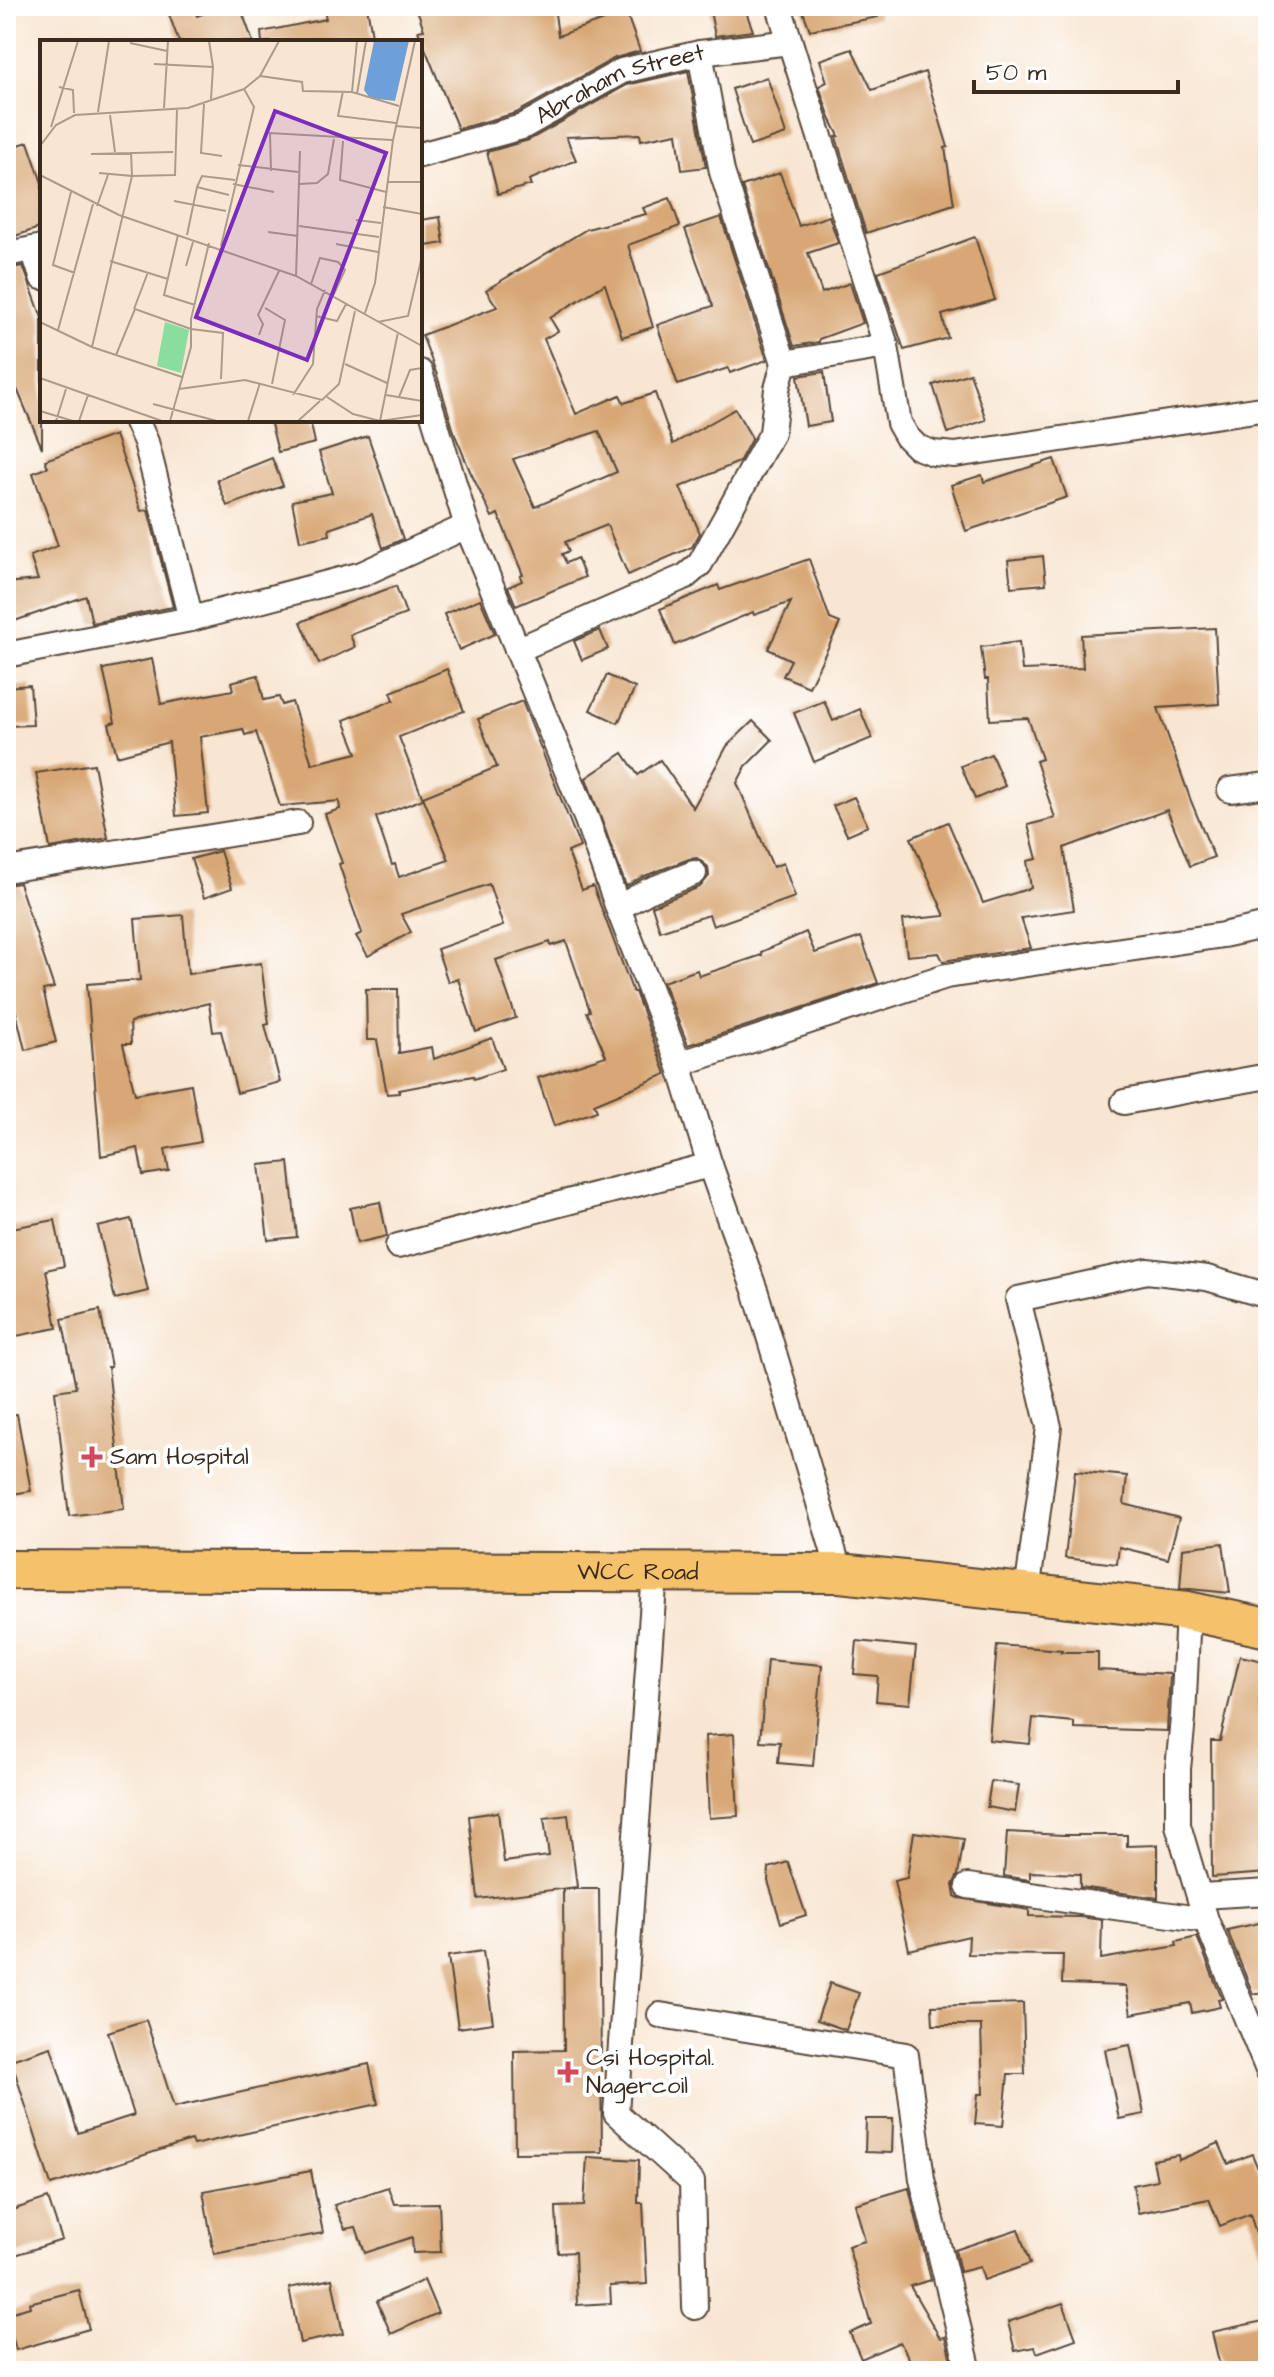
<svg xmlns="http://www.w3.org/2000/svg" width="1274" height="2377" viewBox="0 0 1274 2377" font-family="'Architects Daughter',sans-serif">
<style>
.building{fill:#d8a774;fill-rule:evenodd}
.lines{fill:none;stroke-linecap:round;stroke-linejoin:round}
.minor-casing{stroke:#574639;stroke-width:28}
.primary-casing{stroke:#574639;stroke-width:42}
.minor{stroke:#fff;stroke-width:24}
.primary{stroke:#f5c16b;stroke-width:38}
.poi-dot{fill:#d1495b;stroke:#fff;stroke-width:3}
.labels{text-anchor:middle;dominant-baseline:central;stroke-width:8;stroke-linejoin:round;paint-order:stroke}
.street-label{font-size:24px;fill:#3b2a1e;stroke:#fff}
.poi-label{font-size:24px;fill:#3b2a1e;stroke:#fff;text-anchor:start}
.inset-road{fill:none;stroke:#ac9b8a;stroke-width:2}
.view{fill:#7b2cbf;fill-opacity:0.15;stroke:#7b2cbf;stroke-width:4}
.inset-edge{fill:none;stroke:#3b2a1e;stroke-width:4}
</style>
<rect width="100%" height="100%" fill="#fff"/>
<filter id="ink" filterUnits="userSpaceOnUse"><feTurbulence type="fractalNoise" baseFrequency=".0125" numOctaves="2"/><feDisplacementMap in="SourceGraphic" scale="16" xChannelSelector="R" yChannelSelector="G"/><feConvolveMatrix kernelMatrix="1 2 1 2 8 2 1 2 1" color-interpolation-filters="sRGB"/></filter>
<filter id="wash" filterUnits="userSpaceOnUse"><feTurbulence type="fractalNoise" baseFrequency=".006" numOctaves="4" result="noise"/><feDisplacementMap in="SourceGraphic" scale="32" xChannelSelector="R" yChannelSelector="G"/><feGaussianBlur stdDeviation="1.8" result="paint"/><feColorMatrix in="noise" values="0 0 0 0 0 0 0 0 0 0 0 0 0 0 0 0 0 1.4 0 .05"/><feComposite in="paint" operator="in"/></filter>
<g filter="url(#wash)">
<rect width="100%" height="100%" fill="#f8e6d2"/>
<g id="blocks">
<g class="building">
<path d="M166 6H193L197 16 226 6H240L253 42H179Z"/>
<path d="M323 6H367L373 42H262L261 32 326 19Z"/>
<path d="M416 6H554L558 36 626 12 640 51 615 58 516 113 458 129 418 31 424 30Z"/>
<path d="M709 6H744L753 31 715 36Z"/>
<path d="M801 6H877L878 17 810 30Z"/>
<path d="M852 49 872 90 925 72 948 147 945 148 954 204 866 233 836 137 839 136 830 118 819 86 827 82 820 60Z"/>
<path d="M688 71 706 167 682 170 677 133 641 140 640 134 566 137 576 160 529 180 531 185 498 194 487 152 529 140 627 85Z"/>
<path d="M767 77 786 134 750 146 732 89Z"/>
<path d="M28 142 42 183V227L6 239V149Z"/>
<path d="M780 173 799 226 829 216 838 243 808 253 822 293 850 283 863 323 819 339V342L794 346 742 186Z"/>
<path d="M670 198 680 226 628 245 653 327 622 337 605 284 550 318 558 331 544 339 576 414 620 395 624 403 655 393 673 444 735 409 752 438 739 462 680 487 700 533 692 547 628 575 607 525 565 542 569 551 562 554 566 563 577 558 585 577 516 606 508 587 522 581 520 576 523 575 498 514 492 517 470 471 455 435 437 375 422 335 497 307 486 290 587 229 646 214 643 208ZM599 431 617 472 535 507 513 459Z"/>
<path d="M440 217 444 243 420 247V220Z"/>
<path d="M721 217 767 360 730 373 728 368 678 385 657 325 713 306 685 229Z"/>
<path d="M975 237 995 300 942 315 948 338 904 350 878 272Z"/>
<path d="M23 266 42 318V448L6 363V269Z"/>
<path d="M824 372 831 422 806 426 798 376Z"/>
<path d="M970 373 986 420 948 433 933 385Z"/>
<path d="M270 420H310L315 443 278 452Z"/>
<path d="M115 435 141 511 148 510 173 607 92 623 86 596 6 624V583L38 580 30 556 58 546 33 473 48 467 45 460Z"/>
<path d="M368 436 403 539 383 548 372 514 329 529 330 535 300 541 292 501 332 493 319 452Z"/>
<path d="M272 458 283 486 227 506 217 480Z"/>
<path d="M1054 459 1067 497 966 531 951 485 982 475 984 482Z"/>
<path d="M1043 556 1046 584 1011 587 1008 560Z"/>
<path d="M809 559 830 619 840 623 809 687 783 676 791 660 768 649 791 602 754 615 753 612 675 645 660 609 718 585 720 590Z"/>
<path d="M396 586 406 614 350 635 355 647 319 664 301 622 334 608Z"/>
<path d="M480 599 495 634 459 650 444 614Z"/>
<path d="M1215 628 1219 704 1158 708 1191 801 1214 857 1190 866 1167 810 1064 848 1074 910 1021 918 1031 948 943 961 939 953 907 956 903 920 945 916 911 838 948 822 983 903 1031 888 1027 861 1037 859 1028 825 1055 818 1036 761 1042 759 1028 718 990 720 988 679H985L981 647 1019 642 1022 670 1083 668 1081 635Z"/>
<path d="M600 630 608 649 582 660 574 641Z"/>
<path d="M152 659 161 704 233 690 231 682 258 675 264 700 279 697 282 705 292 702 312 764 357 753 344 720 394 700 391 692 447 669 464 711 399 737 423 799 376 817 392 865 395 864 399 877 449 860 423 797 497 767 478 719 522 701 580 847 568 852 582 890 593 886 633 992H635L666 1074 594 1104 597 1111 554 1126 538 1078 606 1056 587 1012 590 1011 566 941 551 946 550 942 496 960 516 1018 476 1032 458 979 448 982 437 949 503 926 489 884 401 914 411 932 368 956 356 936 362 933 344 883 345 882 339 864 342 863 325 814 340 809 339 801 280 806 256 732 245 735 243 729 200 737 208 813 176 816 169 742 117 756 109 724 115 722 103 669Z"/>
<path d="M607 675 635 688 618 723 590 710Z"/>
<path d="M30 685 33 725 6 726V687Z"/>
<path d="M824 701 833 721 860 709 872 738 814 762 794 713Z"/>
<path d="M753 721 772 740 746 766 737 783 773 867 783 863 795 897 713 926 709 915 660 931 652 906 700 887 709 876 708 867 697 858 689 859 642 877 626 886 586 778 623 753 638 775 660 760 693 808 727 746Z"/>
<path d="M991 754 1005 786 975 799 961 766Z"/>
<path d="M94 764 108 838 50 848 36 773Z"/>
<path d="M854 797 868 826 847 835 833 806Z"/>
<path d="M220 851 232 888 204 898 191 859Z"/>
<path d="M19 883 54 988 43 990 56 1042 25 1050 6 970V885Z"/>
<path d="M183 915 188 974 261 963 269 1024 265 1025 280 1082 237 1093 221 1031 213 1032 209 1003 130 1022 131 1044H123L135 1094 191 1084 201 1142 165 1149 169 1171 143 1175 138 1148 101 1156 87 984 140 980 135 919Z"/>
<path d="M806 932 815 953 861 937 878 983 688 1045 663 982 697 970 699 976 762 955 761 952Z"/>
<path d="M366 989H398L399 1053 432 1047 434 1059 492 1038 503 1069 474 1079 473 1076 399 1090V1093L387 1094 377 1040H367Z"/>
<path d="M289 1162 297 1237 268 1240 259 1165Z"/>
<path d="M380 1202 387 1236 357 1243 350 1208Z"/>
<path d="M131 1219 148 1291 115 1299 98 1227Z"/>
<path d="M55 1220 64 1266 46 1270 57 1328 6 1338V1229Z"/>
<path d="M100 1310 111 1367H108L124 1509 69 1516 55 1391 76 1388 62 1319Z"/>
<path d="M17 1414 31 1491 6 1495V1415Z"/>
<path d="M1075 1471 1127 1476 1124 1504 1179 1518 1168 1559 1119 1547 1117 1564 1065 1558Z"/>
<path d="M1223 1543 1230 1593 1180 1588 1183 1548Z"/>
<path d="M857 1641 916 1647 910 1704 876 1701 878 1676 854 1674Z"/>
<path d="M997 1645 1062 1650 1061 1652H1098V1670L1170 1674 1167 1731 1074 1728V1722L1033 1718 1030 1744 989 1740Z"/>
<path d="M1240 1656 1268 1662V1873L1212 1877 1211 1741H1220Z"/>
<path d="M767 1660 822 1665 813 1766 778 1763 780 1742 760 1741Z"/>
<path d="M734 1734 738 1816 709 1818 705 1736Z"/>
<path d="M991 1781 1019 1785 1015 1812 987 1807Z"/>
<path d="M498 1812 504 1862 549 1856 544 1818 568 1815 577 1887 478 1899 469 1816Z"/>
<path d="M914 1832 964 1839 958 1875 953 1885 955 1896 959 1898 1029 1910V1916L1080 1917 1102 1920 1101 1959 1177 1946 1176 1942 1197 1937 1222 1999 1218 2000 1220 2007 1192 2013 1190 2003 1131 2014 1126 1986 1062 1984 1063 1955 968 1954 969 1936 909 1950 894 1881 907 1878Z"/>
<path d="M1007 1832 1063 1835H1127V1846L1158 1845V1898L1080 1887V1874L1030 1872V1880L1004 1876Z"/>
<path d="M788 1862 806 1915 781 1923 768 1881 769 1868Z"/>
<path d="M563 1889H599L602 2152 515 2153 514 2051 564 2050Z"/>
<path d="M1268 1921V1991L1253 1994 1227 1930Z"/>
<path d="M483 1951 493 2023 458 2028 448 1956Z"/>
<path d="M830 1983 859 1993 846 2030 817 2020Z"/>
<path d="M1023 2003 1025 2074H1008L1003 2126 975 2124 978 2094H983L981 2025H933L932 2006Z"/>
<path d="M146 2020 174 2107 369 2064 378 2104 193 2145 191 2140 51 2185 11 2060 51 2047 78 2133 134 2115 108 2032Z"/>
<path d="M1130 2045 1144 2114 1119 2119 1105 2050Z"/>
<path d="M866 2119H893L892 2153 865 2152Z"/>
<path d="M1219 2143 1228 2164 1252 2154 1268 2193V2255L1263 2256 1250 2214 1220 2226 1209 2199 1138 2213 1133 2185 1157 2180 1153 2160 1178 2155 1179 2160Z"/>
<path d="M587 2157 639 2160 638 2203H643L647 2284 610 2286 611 2303 577 2305 575 2252 558 2253 556 2207 584 2206Z"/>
<path d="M311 2171 323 2233 214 2254 203 2191Z"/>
<path d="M388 2187 394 2204 439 2203 441 2252 413 2253 412 2237 365 2253 356 2227 345 2229 334 2205Z"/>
<path d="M909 2188 931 2280 910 2286 940 2338 945 2337 954 2371H916L900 2342 861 2359 850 2333 871 2324 848 2246 865 2241 855 2204Z"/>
<path d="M48 2198 62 2240 6 2258V2212Z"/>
<path d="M1018 2229 1030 2264 984 2280 980 2267 960 2272 955 2250Z"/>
<path d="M332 2279 343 2334 300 2343 289 2288Z"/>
<path d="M424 2280 438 2313 391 2334 377 2301Z"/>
<path d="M79 2290 89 2329 16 2350 6 2314 30 2307 29 2303Z"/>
<path d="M1063 2303 1076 2339 1037 2353 1035 2347 1015 2351 1008 2322Z"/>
<path d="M1268 2320V2371H1221L1212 2332Z"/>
</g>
</g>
</g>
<g filter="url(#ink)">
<use href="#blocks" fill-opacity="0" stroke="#574639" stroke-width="2"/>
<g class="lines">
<defs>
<g id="minor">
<path d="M790 42 886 346 899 423 907 437 917 447 933 453 955 455 1268 408"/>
<path id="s1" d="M420 155 522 127 622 71 700 53 790 42 779 6"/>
<path d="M42 247 33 249 42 277"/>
<path d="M6 254 33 249"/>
<path d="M784 363 886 346"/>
<path d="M420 372 467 526 587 820 618 908 679 1064 710 1165 756 1293 840 1573"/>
<path d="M136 420 146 442 191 619"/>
<path d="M517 650 686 576 700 564 772 433 777 389 784 363 722 172 700 53"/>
<path d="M6 655 191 619 362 574 467 526"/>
<path d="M1230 790 1268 785"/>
<path d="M6 870 298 823"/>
<path d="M618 908 648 891 694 873"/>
<path d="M679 1064 946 976 1223 935 1268 925"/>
<path d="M1124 1102 1268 1076"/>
<path d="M398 1246 710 1165"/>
<path d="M655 1572 616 2113 692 2182 695 2307"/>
<path d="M1027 1593 1049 1427 1018 1299 1147 1271 1207 1278 1268 1296"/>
<path d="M1188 1611 1183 1718 1178 1769V1825L1206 1920 1268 2070"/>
<path d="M968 1886 1206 1920"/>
<path d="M1201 1896 1268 1892"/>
<path d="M660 2015 906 2055 922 2179 969 2371"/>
</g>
<g id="primary">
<path id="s2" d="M6 1570 840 1573 1188 1611 1268 1628"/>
</g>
</defs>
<use href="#minor" class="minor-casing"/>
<use href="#primary" class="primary-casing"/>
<use href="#minor" class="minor"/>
<use href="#primary" class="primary"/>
</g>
</g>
<g class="poi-dot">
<path d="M88 1445h8v8h8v8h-8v8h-8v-8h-8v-8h8z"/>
<path d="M564 2060h8v8h8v8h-8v8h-8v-8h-8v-8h8z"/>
</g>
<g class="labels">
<g class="street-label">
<text stroke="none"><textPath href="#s1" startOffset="214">Abraham Street</textPath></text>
<text stroke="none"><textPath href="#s2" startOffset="632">WCC Road</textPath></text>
</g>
<g class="poi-label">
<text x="110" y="1457">Sam Hospital</text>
<text x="586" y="2058">Csi Hospital.<tspan x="586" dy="28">Nagercoil</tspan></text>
</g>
</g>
<g transform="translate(40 40)">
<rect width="382" height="382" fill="#f8e6d2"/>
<path d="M125 282 149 290 141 333 117 326Z" fill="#89dd9f"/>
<path d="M334 1H369L355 61 330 58 324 50Z" fill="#6d9fd8"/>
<path class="inset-road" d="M169 1 173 27M90 3 127 11M114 24 173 27 171 59M220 36 262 42 263 51 312 52 359 66M19 47 33 50 34 73M303 51 298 76 356 83M312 52 317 1M317 54 326 1M164 64 161 113 182 116M124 68 128 1M58 72 69 1M70 75 75 112M355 86 382 88M11 87 38 1M303 101 300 140 346 152M0 106 16 85 35 75 148 68 204 49 220 36 239 1M91 112 92 136 135 135 137 69M51 114 133 112M198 125 258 132M231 131 230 93 352 100M0 135 79 175 256 236 382 306M348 142H382M193 144 234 152M259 144 277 143 288 134 294 99M157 147 162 136 195 140M31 152 13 225 35 233M134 161 186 171M57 166 68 135M343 167 382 174M316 180 341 183M259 186 339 197M228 192 258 196M138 195 124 255 155 265M147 195 157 147 189 155M296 204 338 212M181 206 214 67 204 49M70 221 128 239M146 226 153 202M256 236 260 111M271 244 280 218 298 222 305 230 293 256M225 268 245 280 232 344M94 269 108 232M325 273 335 243 353 100 375 1M276 276 297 281 306 264M0 282 52 307 142 337M338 282 368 276 382 216M18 290 53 164M219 295 223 284 218 275 239 231M52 307 92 136 59 133M76 315 95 269 151 289 183 293 181 339M305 324 347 343M0 338 122 381M139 349 205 340 282 360 299 344 315 271M253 355 273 324 277 269 285 250M346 355 382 361M287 357 313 374 340 381 382 375M359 357 370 330 382 328M113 364 177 381M0 371 33 381M16 381 26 349M39 381 48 355M130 381 151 307V279L169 203M208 381 220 343M258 381 280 361M340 381 358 292"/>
<path class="view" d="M235 71 346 113 267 320 156 277Z"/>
<rect width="382" height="382" class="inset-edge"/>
</g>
<rect width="1274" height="2377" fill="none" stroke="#fff" stroke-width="32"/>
<path d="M974 80v12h204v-12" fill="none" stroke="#3b2a1e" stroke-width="4"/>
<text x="986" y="80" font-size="24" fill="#3b2a1e" stroke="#ffffff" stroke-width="6" paint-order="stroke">50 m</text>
</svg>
